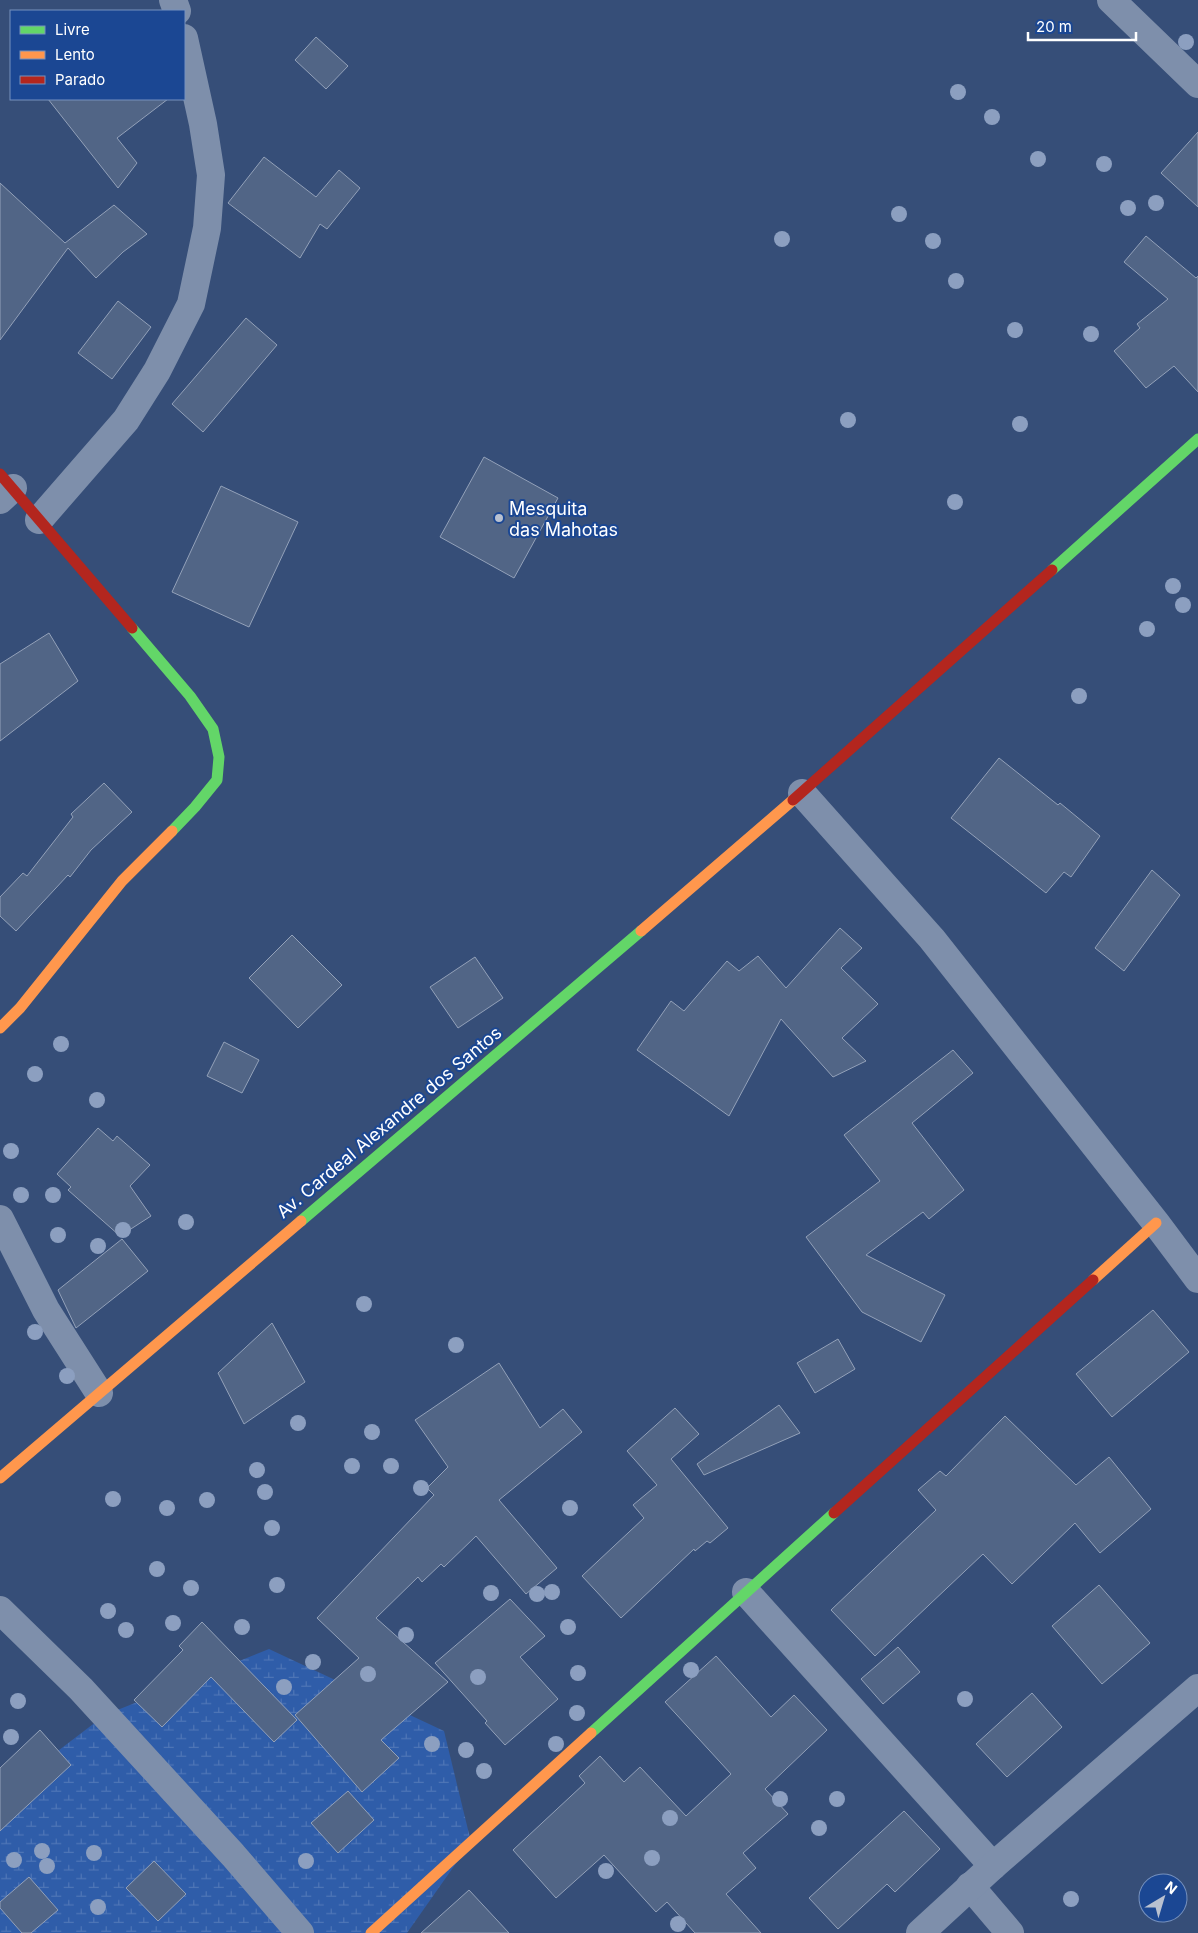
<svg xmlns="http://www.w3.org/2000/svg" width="1198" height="1933" viewBox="0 0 1198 1933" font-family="Inter,sans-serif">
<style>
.wetland{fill:url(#wetland-marsh)}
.building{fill:#516586;stroke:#93a1b9}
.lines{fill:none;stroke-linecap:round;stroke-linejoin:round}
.street{stroke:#7e8fab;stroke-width:28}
.fast{stroke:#63d668;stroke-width:11}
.slow{stroke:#ff974d;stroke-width:11}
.jam{stroke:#b3261e;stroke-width:11}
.tree{fill:#8c9fc0}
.poi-dot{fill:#b9c1d0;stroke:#1b4793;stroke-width:2}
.labels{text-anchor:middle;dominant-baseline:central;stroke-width:4;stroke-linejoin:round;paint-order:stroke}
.poi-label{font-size:18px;fill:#fff;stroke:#1b4793;text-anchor:start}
.street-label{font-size:18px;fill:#fff;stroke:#1b4793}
</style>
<defs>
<pattern id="wetland-marsh" width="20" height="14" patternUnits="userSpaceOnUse" patternTransform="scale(1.25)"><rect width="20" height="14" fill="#2f5da9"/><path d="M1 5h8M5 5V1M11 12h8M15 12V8" fill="none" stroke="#4e75b6"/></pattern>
</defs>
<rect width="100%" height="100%" fill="#364e78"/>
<path class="wetland" d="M269 1649 444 1731 471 1842 407 1933H0V1795L105 1715Z"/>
<g class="building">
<path d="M316 37 348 66 326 89 295 60Z"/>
<path d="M48 99H168L117 138 137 163 118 188Z"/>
<path d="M1198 132V207L1161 173Z"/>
<path d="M264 157 316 197 339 170 360 188 327 229 320 224 300 258 228 203Z"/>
<path d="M0 183 65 243 114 205 147 234 123 252 96 278 68 248 0 340Z"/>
<path d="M1146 236 1196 278 1198 276V392L1174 366 1146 388 1114 351 1140 328 1137 324 1168 299 1124 262Z"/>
<path d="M118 301 151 327 112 379 78 353Z"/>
<path d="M246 318 277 345 203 432 172 404Z"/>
<path d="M484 457 558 498 514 578 440 537Z"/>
<path d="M221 486 298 522 249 627 172 592Z"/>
<path d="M49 633 78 681 0 741V664Z"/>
<path d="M999 758 1058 805 1060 803 1100 836 1071 877 1064 872 1046 893 951 818Z"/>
<path d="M104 783 132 812 91 850 70 877 68 875 16 931 0 916V897L23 873 27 876 73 817 71 814Z"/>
<path d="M1152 870 1180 895 1124 971 1095 948Z"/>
<path d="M840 928 862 948 841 968 878 1004 842 1038 866 1061 833 1077 781 1019 729 1116 637 1050 671 1001 684 1011 727 961 739 971 758 956 786 988Z"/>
<path d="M292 935 342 985 298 1028 249 978Z"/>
<path d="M475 957 503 998 458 1028 430 987Z"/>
<path d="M224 1042 259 1060 242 1093 207 1076Z"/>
<path d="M953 1050 973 1073 912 1123 964 1190 929 1219 923 1212 866 1255 945 1295 921 1342 862 1312 806 1237 880 1181 844 1135Z"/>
<path d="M98 1128 113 1141 117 1136 150 1165 130 1186 151 1216 120 1236 68 1190 71 1187 57 1174Z"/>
<path d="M122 1239 148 1271 76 1328 58 1290Z"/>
<path d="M1153 1310 1189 1352 1112 1417 1076 1374Z"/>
<path d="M272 1323 305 1382 244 1424 218 1373Z"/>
<path d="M838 1339 855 1369 815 1393 797 1363Z"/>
<path d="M499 1363 540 1428 563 1409 582 1432 499 1500 557 1568 526 1594 476 1536 444 1567 441 1564 422 1582 418 1577 376 1618 448 1682 381 1740 399 1758 362 1792 295 1715 359 1658 317 1618 434 1495 427 1488 448 1467 415 1420Z"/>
<path d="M779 1405 800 1433 704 1475 697 1464Z"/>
<path d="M675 1408 699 1434 671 1459 728 1528 710 1543 707 1541 695 1551 694 1549 621 1618 582 1576 644 1518 633 1505 657 1485 627 1451Z"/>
<path d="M1005 1416 1076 1485 1109 1457 1151 1509 1100 1553 1075 1523 1012 1584 983 1554 875 1656 831 1610 936 1510 918 1490 940 1471 946 1476Z"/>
<path d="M1099 1585 1150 1643 1102 1684 1052 1626Z"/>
<path d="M510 1599 545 1636 520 1657 558 1699 505 1745 485 1723 487 1721 435 1663Z"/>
<path d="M202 1622 297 1720 274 1742 211 1677 162 1727 134 1700 183 1650 179 1646Z"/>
<path d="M898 1647 920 1672 883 1704 861 1679Z"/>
<path d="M716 1656 771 1717 794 1695 827 1730 765 1789 788 1814 743 1853 756 1868 726 1894 761 1933H695L667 1902 656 1912 604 1855 556 1898 513 1850 585 1783 579 1776 600 1756 624 1782 640 1767 686 1816 731 1774 665 1702Z"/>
<path d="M1032 1693 1062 1727 1007 1777 976 1744Z"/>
<path d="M40 1730 71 1765 0 1831V1768Z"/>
<path d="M348 1791 374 1820 338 1853 311 1823Z"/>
<path d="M904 1811 940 1849 895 1892 887 1884 838 1929 809 1898Z"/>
<path d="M154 1861 186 1894 158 1921 126 1888Z"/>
<path d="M29 1877 58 1910 31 1933H22L0 1908V1902Z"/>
<path d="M469 1890 509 1933H421Z"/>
</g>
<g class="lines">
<g class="street">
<path d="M173 0 177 11"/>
<path d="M1111 0 1198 84"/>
<path d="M0 500 13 488"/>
<path d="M39 520 126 420 157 371 191 304 207 228 211 175 203 124 184 38"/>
<path d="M802 793 932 939 1156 1223 1198 1279"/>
<path d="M0 1219 46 1310 99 1393"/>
<path d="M746 1592 993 1866"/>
<path d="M0 1610 81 1689 233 1855 300 1933"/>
<path d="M970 1886 1010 1933"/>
<path d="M920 1933 993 1866 1198 1688"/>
</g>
<g class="fast">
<path d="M1052 570 1198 439"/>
<path d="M132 628 190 696 213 729 219 757 217 780 195 807 172 831"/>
<path d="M301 1221 641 931"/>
<path d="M591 1733 834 1513"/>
</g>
<g class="slow">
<path d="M641 931 793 800"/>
<path d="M0 1028 20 1008 122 881 172 831"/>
<path d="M1093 1280 1156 1223"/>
<path d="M0 1478 301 1221"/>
<path d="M371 1933 591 1733"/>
</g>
<g class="jam">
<path d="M0 474 132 628"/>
<path d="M793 800 1052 570"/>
<path d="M834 1513 1093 1280"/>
</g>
</g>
<g class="tree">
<circle cx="1186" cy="42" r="8"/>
<circle cx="958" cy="92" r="8"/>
<circle cx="992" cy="117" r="8"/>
<circle cx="1038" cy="159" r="8"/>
<circle cx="1104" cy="164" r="8"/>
<circle cx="1156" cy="203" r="8"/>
<circle cx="1128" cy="208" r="8"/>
<circle cx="899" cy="214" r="8"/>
<circle cx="782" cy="239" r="8"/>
<circle cx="933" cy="241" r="8"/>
<circle cx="956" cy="281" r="8"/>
<circle cx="1015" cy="330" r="8"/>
<circle cx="1091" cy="334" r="8"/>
<circle cx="848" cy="420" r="8"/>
<circle cx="1020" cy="424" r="8"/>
<circle cx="955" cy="502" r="8"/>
<circle cx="1173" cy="586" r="8"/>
<circle cx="1183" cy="605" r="8"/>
<circle cx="1147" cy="629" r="8"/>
<circle cx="1079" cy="696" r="8"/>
<circle cx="61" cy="1044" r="8"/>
<circle cx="35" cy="1074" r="8"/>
<circle cx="97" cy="1100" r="8"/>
<circle cx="11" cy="1151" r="8"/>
<circle cx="21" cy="1195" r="8"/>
<circle cx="53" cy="1195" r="8"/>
<circle cx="186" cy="1222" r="8"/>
<circle cx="123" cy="1230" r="8"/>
<circle cx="58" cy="1235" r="8"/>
<circle cx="98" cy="1246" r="8"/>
<circle cx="364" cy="1304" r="8"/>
<circle cx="35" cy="1332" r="8"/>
<circle cx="456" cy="1345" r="8"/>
<circle cx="67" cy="1376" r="8"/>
<circle cx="298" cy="1423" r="8"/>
<circle cx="372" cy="1432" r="8"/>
<circle cx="352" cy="1466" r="8"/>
<circle cx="391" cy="1466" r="8"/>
<circle cx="257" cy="1470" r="8"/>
<circle cx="421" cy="1488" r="8"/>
<circle cx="265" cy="1492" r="8"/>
<circle cx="113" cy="1499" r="8"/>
<circle cx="207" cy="1500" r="8"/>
<circle cx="167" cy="1508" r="8"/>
<circle cx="570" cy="1508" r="8"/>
<circle cx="272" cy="1528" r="8"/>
<circle cx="157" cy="1569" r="8"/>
<circle cx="277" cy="1585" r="8"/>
<circle cx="191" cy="1588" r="8"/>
<circle cx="552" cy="1592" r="8"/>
<circle cx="491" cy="1593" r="8"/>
<circle cx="537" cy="1594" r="8"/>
<circle cx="108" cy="1611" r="8"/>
<circle cx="173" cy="1623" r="8"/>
<circle cx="242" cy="1627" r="8"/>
<circle cx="568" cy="1627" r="8"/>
<circle cx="126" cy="1630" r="8"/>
<circle cx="406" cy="1635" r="8"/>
<circle cx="313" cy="1662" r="8"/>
<circle cx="691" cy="1670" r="8"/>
<circle cx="578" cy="1673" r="8"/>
<circle cx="368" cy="1674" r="8"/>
<circle cx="478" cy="1677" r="8"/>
<circle cx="284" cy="1687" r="8"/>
<circle cx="965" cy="1699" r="8"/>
<circle cx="18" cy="1701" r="8"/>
<circle cx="577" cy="1713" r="8"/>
<circle cx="11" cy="1737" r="8"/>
<circle cx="432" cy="1744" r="8"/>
<circle cx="556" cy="1744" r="8"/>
<circle cx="466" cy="1750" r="8"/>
<circle cx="484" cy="1771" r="8"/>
<circle cx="780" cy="1799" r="8"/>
<circle cx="837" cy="1799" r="8"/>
<circle cx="670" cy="1818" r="8"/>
<circle cx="819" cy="1828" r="8"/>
<circle cx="42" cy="1851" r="8"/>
<circle cx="94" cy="1853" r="8"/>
<circle cx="652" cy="1858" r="8"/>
<circle cx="14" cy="1860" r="8"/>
<circle cx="306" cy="1861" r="8"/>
<circle cx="47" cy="1866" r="8"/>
<circle cx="606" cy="1871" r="8"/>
<circle cx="1071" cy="1899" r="8"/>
<circle cx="98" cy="1907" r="8"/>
<circle cx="678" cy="1924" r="8"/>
</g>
<circle class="poi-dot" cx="499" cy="518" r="5"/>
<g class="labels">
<g class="poi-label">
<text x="509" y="508">Mesquita<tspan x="509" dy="21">das Mahotas</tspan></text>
</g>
<g class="street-label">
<text transform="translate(389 1122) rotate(-40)">Av. Cardeal Alexandre dos Santos</text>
</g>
</g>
<rect x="10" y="10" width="175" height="90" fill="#1b4793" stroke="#7691be"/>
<rect x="20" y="26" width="25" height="8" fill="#63d668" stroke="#7691be"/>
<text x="55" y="35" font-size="15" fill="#ffffff">Livre</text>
<rect x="20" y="51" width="25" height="8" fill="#ff974d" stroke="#7691be"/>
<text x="55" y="60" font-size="15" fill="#ffffff">Lento</text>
<rect x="20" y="76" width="25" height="8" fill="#b3261e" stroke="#7691be"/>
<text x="55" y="85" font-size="15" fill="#ffffff">Parado</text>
<g transform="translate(1163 1898) rotate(38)"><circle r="24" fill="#1b4793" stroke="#7691be"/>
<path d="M0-4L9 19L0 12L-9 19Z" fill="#b9c1d0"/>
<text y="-8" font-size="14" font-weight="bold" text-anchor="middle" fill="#ffffff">N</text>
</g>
<path d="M1028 32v8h108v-8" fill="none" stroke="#ffffff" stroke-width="2.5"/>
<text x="1036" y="32" font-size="15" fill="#ffffff" stroke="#1b4793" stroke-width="4" paint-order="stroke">20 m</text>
</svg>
